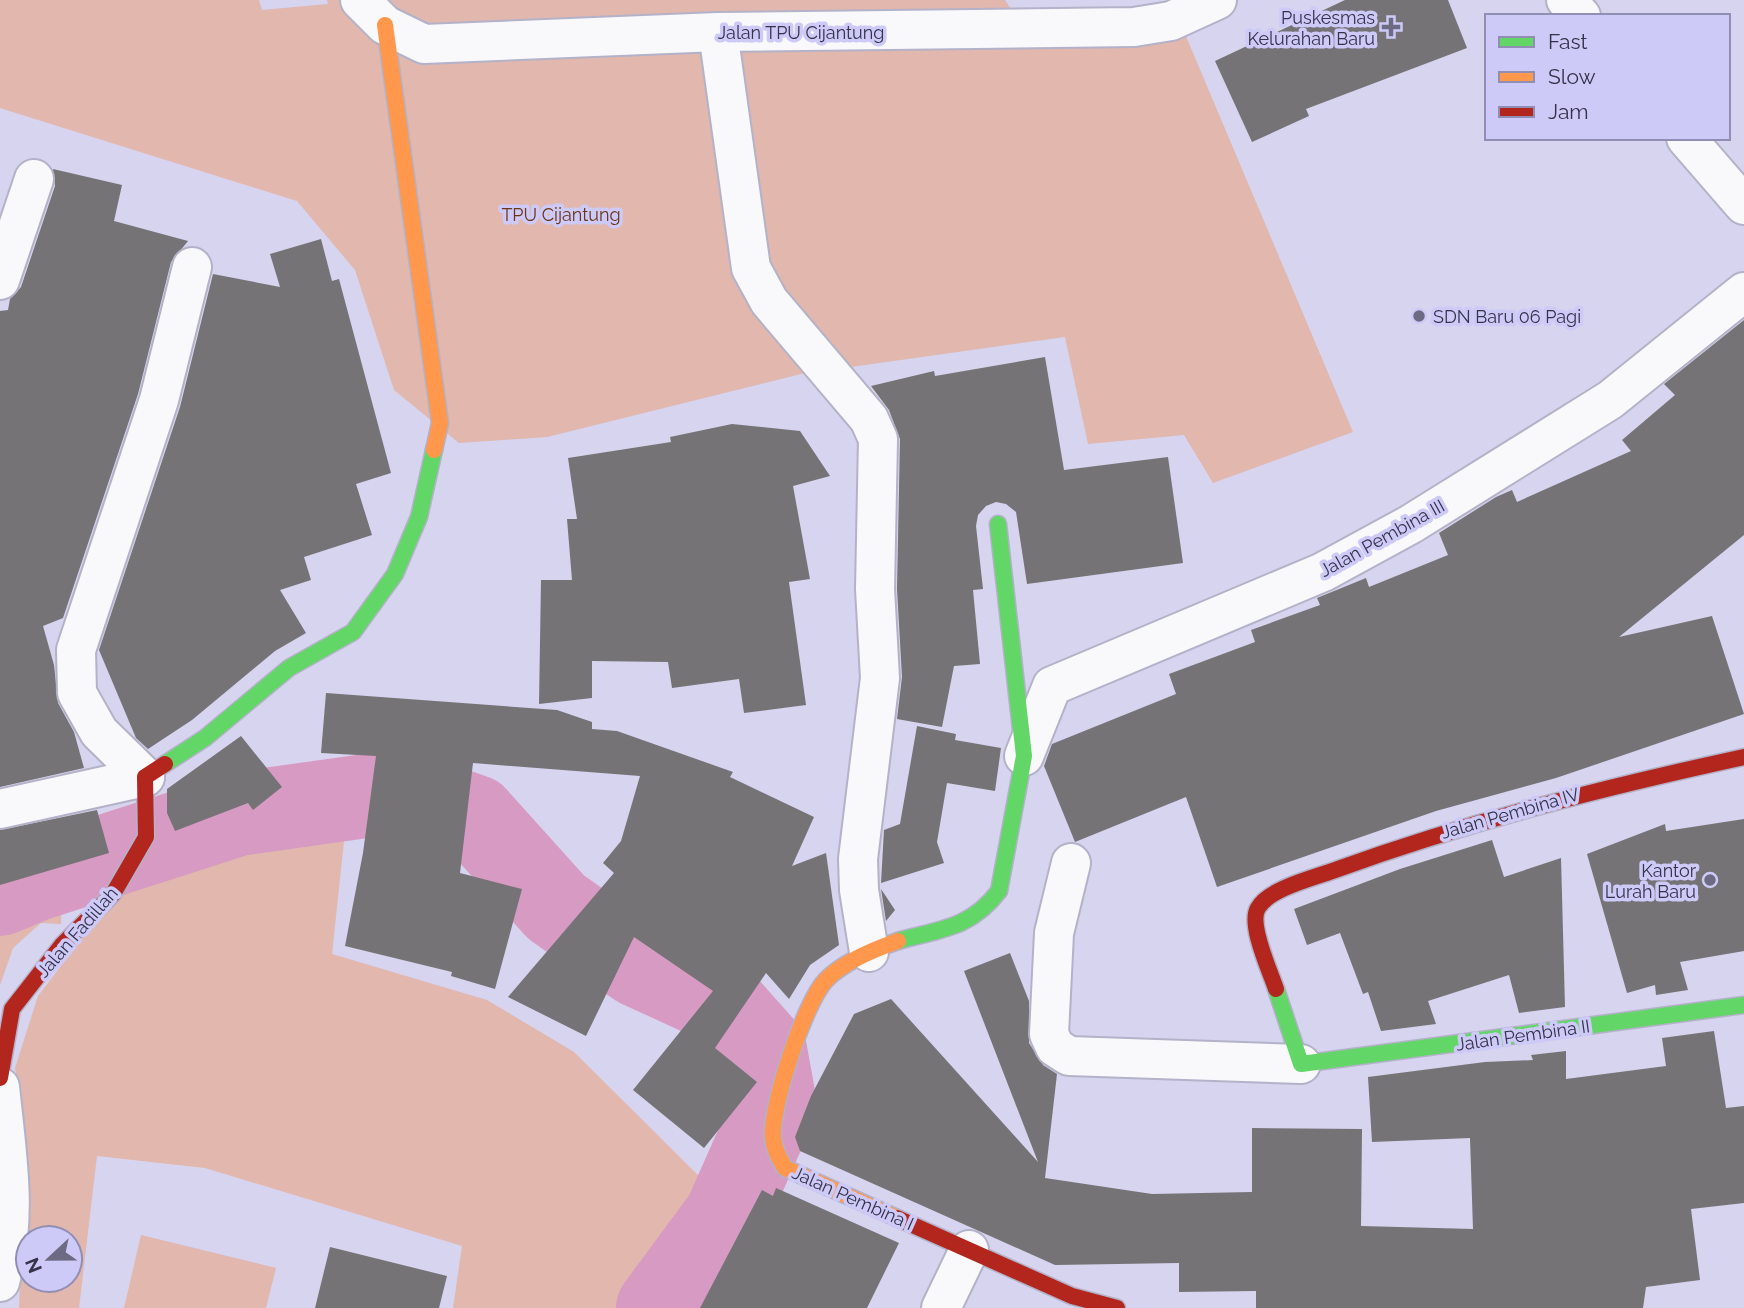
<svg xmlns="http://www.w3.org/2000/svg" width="1744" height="1308" viewBox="0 0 1744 1308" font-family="Raleway,sans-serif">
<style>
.green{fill:#e1b7ae;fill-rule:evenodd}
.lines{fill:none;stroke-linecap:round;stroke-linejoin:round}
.river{stroke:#d79bc3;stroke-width:84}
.building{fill:#757376}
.street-casing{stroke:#b3b2c8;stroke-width:42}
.fast-casing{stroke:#b3b2c8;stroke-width:19}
.slow-casing{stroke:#b3b2c8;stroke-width:19}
.jam-casing{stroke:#b3b2c8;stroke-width:19}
.street{stroke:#f9f9fc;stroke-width:38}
.fast{stroke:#63d668;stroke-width:16}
.slow{stroke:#ff974d;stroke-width:16}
.jam{stroke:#b3261e;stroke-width:16}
.poi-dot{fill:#6d6b83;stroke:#cdcaf8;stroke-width:2.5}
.labels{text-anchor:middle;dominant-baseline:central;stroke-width:7;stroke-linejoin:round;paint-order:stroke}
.poi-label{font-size:18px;fill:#35334a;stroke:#cdcaf8;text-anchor:end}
.street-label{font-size:18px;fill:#35334a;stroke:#cdcaf8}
.park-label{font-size:18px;fill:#6c3517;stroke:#cdcaf8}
</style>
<rect width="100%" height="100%" fill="#d6d4ee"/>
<g class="green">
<path d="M0 0H259L262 10 328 4 327 0H1005L1036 46 1185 34 1353 432 1213 483 1184 435 1088 444 1065 337 801 374 547 437 459 443 394 390 355 270 297 201 0 108Z"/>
<path d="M347 813 332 954 487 1000 574 1052 716 1193 633 1308H453L462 1246 205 1168 97 1156 79 1308H19L25 1143 15 1068 38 996 142 860 231 829ZM28 1238H70V1280H28Z"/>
<path d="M62 882 61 924 41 923 13 948 0 985V914Z"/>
<path d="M141 1235 276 1268 266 1308H124Z"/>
</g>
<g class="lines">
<path class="river" d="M0 894 36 879 238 814 401 791 475 817 556 907 638 965 725 1005 765 1050 773 1094 764 1130 726 1216 658 1308"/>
</g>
<g class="building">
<path d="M1345 0H1448L1467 48 1306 109 1309 116 1252 142 1215 61Z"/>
<path d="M53 169 122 185 114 221 188 241 171 262 138 394 63 618 43 626 54 665 58 703 74 732 84 768 0 787V311L8 310 10 299 21 287 55 186Z"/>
<path d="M321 239 332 281 339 279 391 473 356 484 372 535 304 557 311 580 280 590 306 633 275 651 192 720 148 749 136 738 99 650 180 407 213 274 280 287 270 254Z"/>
<path d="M1744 320V535L1619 637 1712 616 1744 714 1556 778 1436 811 1217 887 1186 797 1075 842 1044 766 1052 744 1176 694 1169 674 1255 642 1251 630 1320 605 1317 598 1366 578 1369 587 1448 555 1439 533 1496 497 1512 490 1517 502 1631 451 1622 440 1675 395 1664 384Z"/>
<path d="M1045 357 1064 470 1168 457 1183 563 1027 584 1016 512 1006 504 996 502 986 506 978 515 976 526 983 589 973 590 980 664 954 666 942 727 897 719 902 677 897 589 900 439 889 410 871 386 934 371 935 376Z"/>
<path d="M732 424 800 431 830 476 793 486 810 579 789 582 806 705 744 713 739 679 672 688 668 662 592 661V698L539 704 541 580H572L567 519H577L568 458 671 442 670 437Z"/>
<path d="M326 693 557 710 592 722V729L617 731 733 772 730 777 814 817 792 866 826 853 839 945 810 965 789 999 766 973 715 1048 757 1082 704 1148 633 1090 713 991 634 937 586 1036 508 997 614 873 603 863 621 841 640 776 473 763 460 873 522 889 495 989 451 976 452 972 345 946 363 853 376 756 321 753Z"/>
<path d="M917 726 956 734 955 740 1001 748 995 791 947 783 937 842 944 863 881 883 884 830 900 824Z"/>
<path d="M241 736 282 787 253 810 248 803 175 831 167 813V789Z"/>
<path d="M97 810 109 853 0 885V830Z"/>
<path d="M1744 819V951L1680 962 1688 990 1656 995 1655 985 1627 993 1587 854 1665 824 1666 831Z"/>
<path d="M1492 840 1504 877 1561 858 1565 1007 1519 1013 1509 975 1428 1001 1436 1024 1381 1031 1368 992 1363 994 1340 933 1307 945 1294 909 1400 869Z"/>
<path d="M881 889 895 910 886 921Z"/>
<path d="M1010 953 1029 1001V1043L1043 1065 1057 1074 1045 1178 1152 1194 1252 1192V1128L1362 1129 1361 1226 1473 1229 1470 1138 1372 1142 1368 1077 1485 1062 1533 1060 1531 1055 1566 1051V1079L1666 1066 1662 1038 1714 1031 1726 1108 1744 1106V1203L1691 1209 1700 1280 1646 1287 1643 1308H1256V1291L1179 1292V1263L1055 1265 800 1151 795 1137 811 1096 854 1014 891 999 1038 1162 964 971Z"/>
<path d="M776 1188 899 1243 867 1308H700L762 1190 773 1196Z"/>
<path d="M330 1247 447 1276 439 1308H315Z"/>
</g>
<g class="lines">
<defs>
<g id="street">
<path d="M360 0 385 25 424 44 718 32 1134 27 1171 21 1217 0"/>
<path d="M1566 0 1581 16"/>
<path d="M718 32 751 268 769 301 869 419 878 439 875 589 880 678 858 859 859 890 869 952"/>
<path d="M1686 138 1744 205"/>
<path d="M0 280 34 179"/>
<path d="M1024 756 1052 686 1323 572 1411 524 1610 400 1744 292"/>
<path d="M145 777 99 732 77 693 76 650 159 400 192 267"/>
<path d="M0 809 145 777"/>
<path d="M1071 863 1054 933 1049 1034 1055 1047 1069 1056 1301 1064"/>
<path d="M0 1087C7 1155 18 1215 0 1282"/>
<path d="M941 1308 969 1250"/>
</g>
<g id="fast">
<path d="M165 764 205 738 289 668 353 632 395 574 419 517 434 450"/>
<path d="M898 941C940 929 970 929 999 891L1024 756 998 524"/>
<path d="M1276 989 1301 1064 1744 1005"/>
</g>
<g id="slow">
<path d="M385 25 440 423 434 450"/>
<path d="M897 1218 785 1168C779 1158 774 1149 773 1138 770 1108 805 1001 826 980 843 962 875 949 898 941"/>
</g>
<g id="jam">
<path d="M1276 989C1270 971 1248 924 1258 908 1269 888 1317 877 1338 869 1471 821 1606 787 1744 757"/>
<path d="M0 1078 12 1009 62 945 113 894 146 837 145 777 165 764"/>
<path d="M897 1218 1072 1296 1117 1308"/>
</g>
</defs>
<use href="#street" class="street-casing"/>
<use href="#fast" class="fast-casing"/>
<use href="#slow" class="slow-casing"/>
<use href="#jam" class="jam-casing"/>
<use href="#street" class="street"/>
<use href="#fast" class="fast"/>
<use href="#slow" class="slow"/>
<use href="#jam" class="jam"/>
</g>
<g class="poi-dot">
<path d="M1387.5 16.5h7v7h7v7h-7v7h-7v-7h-7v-7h7z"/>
<circle cx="1419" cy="316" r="7"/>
<circle cx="1710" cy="880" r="7"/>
</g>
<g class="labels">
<g class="poi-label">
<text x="1375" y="17">Puskesmas<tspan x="1375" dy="21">Kelurahan Baru</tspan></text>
<text x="1433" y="316" text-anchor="start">SDN Baru 06 Pagi</text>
<text x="1696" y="870">Kantor<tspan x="1696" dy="21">Lurah Baru</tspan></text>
</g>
<g class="street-label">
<text x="801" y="32">Jalan TPU Cijantung</text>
<text transform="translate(1382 538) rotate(-29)">Jalan Pembina III</text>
<text transform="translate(1510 813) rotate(-16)">Jalan Pembina IV</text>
<text transform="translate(77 932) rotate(-49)">Jalan Fadillah</text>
<text transform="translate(1523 1035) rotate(-8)">Jalan Pembina II</text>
<text transform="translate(853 1198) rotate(24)">Jalan Pembina I</text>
</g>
<g class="park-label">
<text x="561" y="214">TPU Cijantung</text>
</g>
</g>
<rect x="1485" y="14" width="245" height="126" fill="#cdcaf8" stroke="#908eb2" stroke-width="2"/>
<rect x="1499" y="37" width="35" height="10" fill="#63d668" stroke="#908eb2" stroke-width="2"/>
<text x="1548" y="49" font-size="21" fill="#35334a">Fast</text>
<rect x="1499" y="72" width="35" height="10" fill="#ff974d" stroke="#908eb2" stroke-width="2"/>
<text x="1548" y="84" font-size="21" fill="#35334a">Slow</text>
<rect x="1499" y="107" width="35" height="10" fill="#b3261e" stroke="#908eb2" stroke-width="2"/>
<text x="1548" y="119" font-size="21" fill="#35334a">Jam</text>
<g transform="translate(49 1259) rotate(248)"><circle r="33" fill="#cdcaf8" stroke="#908eb2" stroke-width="2"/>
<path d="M0-5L12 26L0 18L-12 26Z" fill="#6d6b83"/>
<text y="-10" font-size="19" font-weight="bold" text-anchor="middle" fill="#35334a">N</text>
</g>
</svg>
